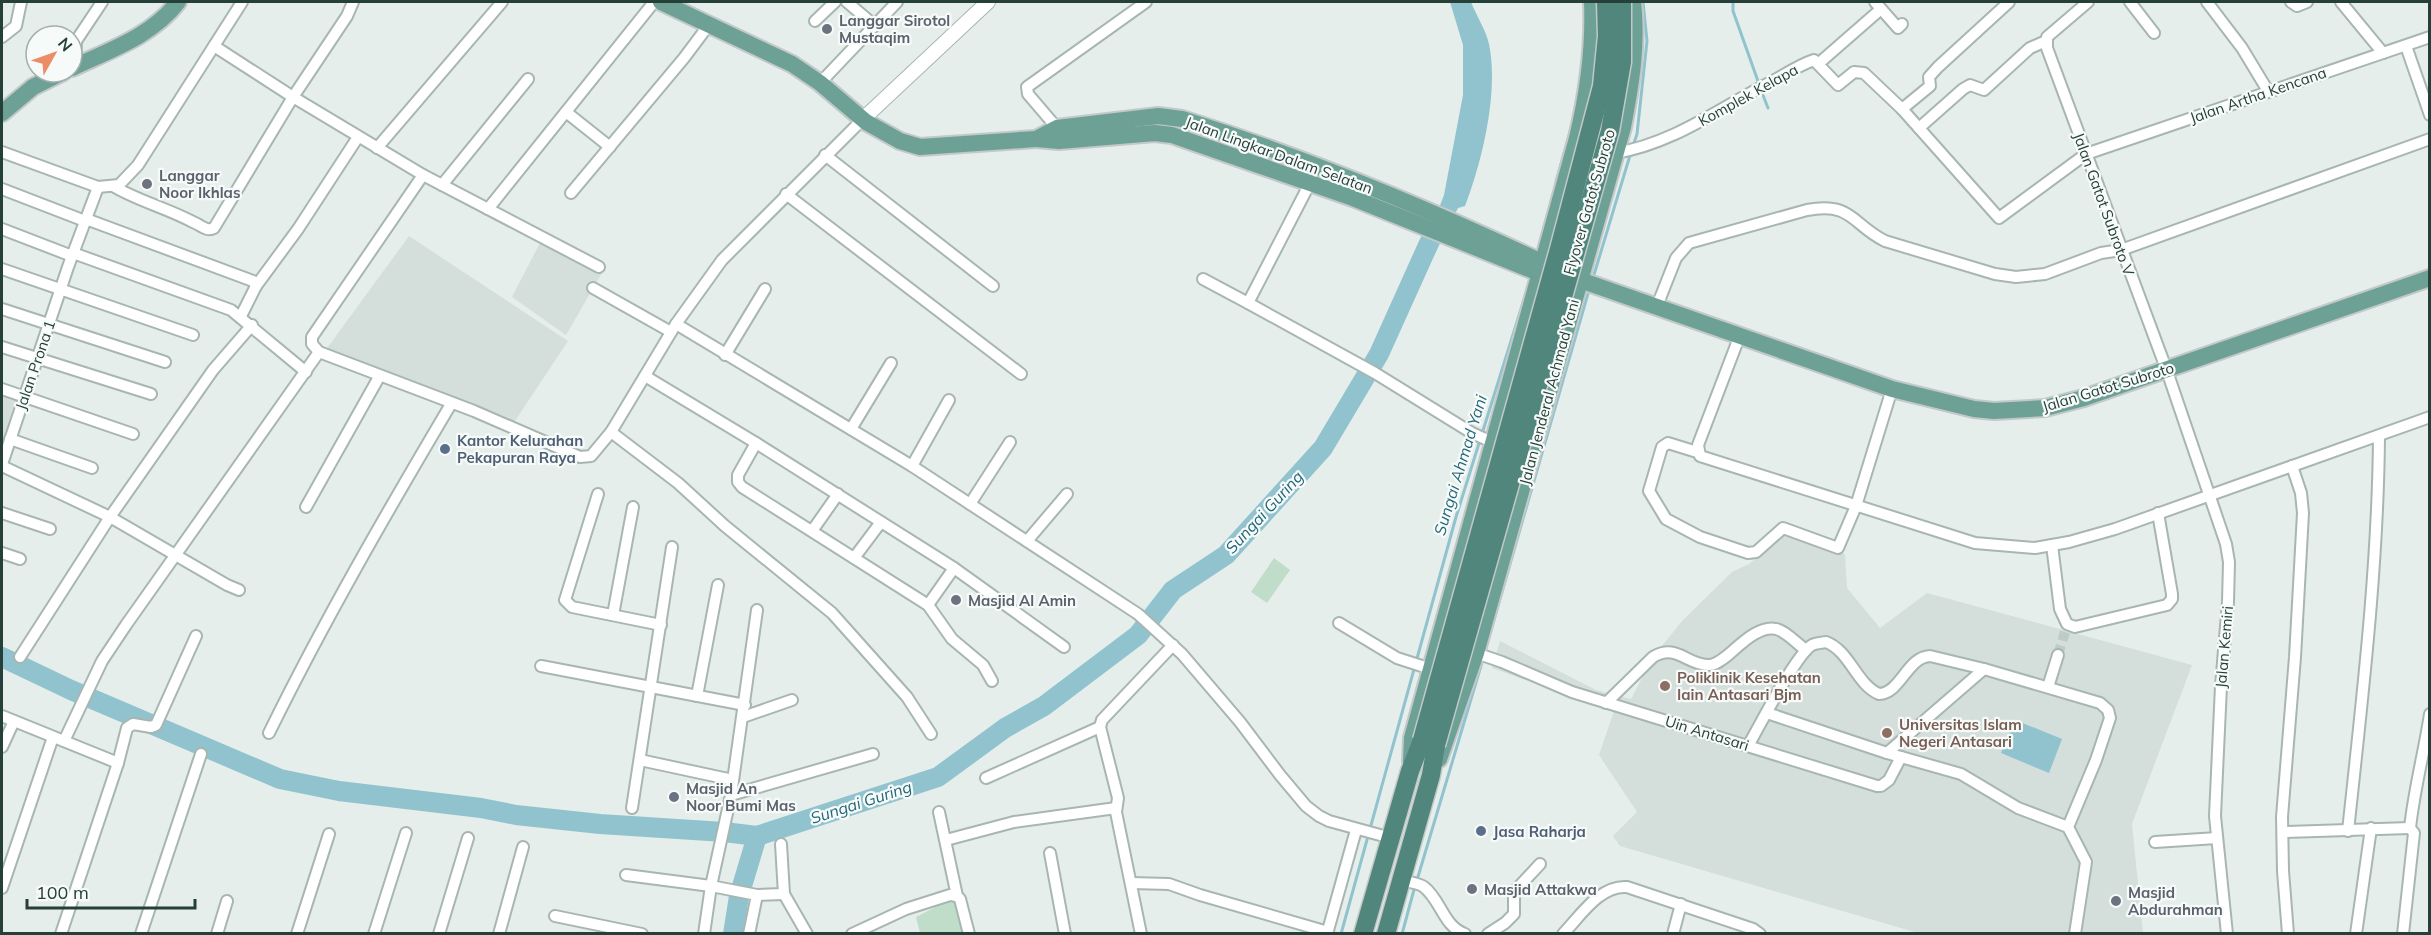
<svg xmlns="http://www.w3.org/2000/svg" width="2431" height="935" viewBox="0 0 2431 935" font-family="Mulish,sans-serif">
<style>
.built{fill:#d4deda}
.green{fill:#c0ddc9}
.water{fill:#91c3cf}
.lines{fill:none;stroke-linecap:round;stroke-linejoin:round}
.stream{stroke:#91c3cf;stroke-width:3}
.river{stroke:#91c3cf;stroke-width:20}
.minor-tunnel{stroke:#bfcbc7;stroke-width:10;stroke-dasharray:10 5;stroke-linecap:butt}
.minor-casing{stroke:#a8b6b2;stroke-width:14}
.tertiary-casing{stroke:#a8b6b2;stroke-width:16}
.primary-casing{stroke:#c2c9c8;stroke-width:20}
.trunk-casing{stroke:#c2c9c8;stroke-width:21}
.minor{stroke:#fff;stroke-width:10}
.tertiary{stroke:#fff;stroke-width:14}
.primary{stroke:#6da196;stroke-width:16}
.trunk{stroke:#50867c;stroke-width:18}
.trunk-bridge-casing{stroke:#c2c9c8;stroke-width:21;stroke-linecap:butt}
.trunk-bridge{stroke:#50867c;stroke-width:18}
.worship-dot{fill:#6b7280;stroke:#f6faf8;stroke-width:2}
.service-dot{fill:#5c6f8a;stroke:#f6faf8;stroke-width:2}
.education-dot{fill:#8d6e63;stroke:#f6faf8;stroke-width:2}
.labels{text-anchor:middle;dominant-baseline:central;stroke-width:4.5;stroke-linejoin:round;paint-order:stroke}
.worship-label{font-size:15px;font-weight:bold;fill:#5b616d;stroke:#f6faf8;text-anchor:start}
.street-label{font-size:15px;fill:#253f39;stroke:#f6faf8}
.service-label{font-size:15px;font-weight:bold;fill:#4e5e75;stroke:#f6faf8;text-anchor:start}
.education-label{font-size:15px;font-weight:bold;fill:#785e54;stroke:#f6faf8;text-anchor:start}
.water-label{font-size:16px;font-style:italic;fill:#226779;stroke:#f6faf8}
</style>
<rect width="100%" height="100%" fill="#e6eeeb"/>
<g class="built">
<path d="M409 236 568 341 513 424 325 351Z"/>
<path d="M542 239 603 271 566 335 512 297Z"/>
<path d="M2 395 17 400 2 449Z"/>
<path d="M1788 531 1842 552 1845 555 1847 588 1880 628 1927 593 2192 665 2132 824 2143 933H1918L1620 846 1613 836 1637 812 1599 755 1614 711 1492 668 1500 641 1596 690 1631 699 1653 657 1683 620 1732 572 1749 564Z"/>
</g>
<g class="green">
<path d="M1274 558 1290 570 1267 603 1251 592Z"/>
<path d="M953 898 963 933H920L916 917Z"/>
</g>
<g class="water">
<path d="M1450 2H1471C1476 15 1486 30 1489 44 1499 92 1482 162 1465 206L1458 208 1428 267 1417 265 1444 195 1463 95V45Z"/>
<path d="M2015 720 2062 739 2049 773 2001 753Z"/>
</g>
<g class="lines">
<g class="stream">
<path d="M1733 2V11L1759 84"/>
<path d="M1761 90 1768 108"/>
<path d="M1633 146 1637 134 1647 41 1643 2"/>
<path d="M1556 182 1572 125"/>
<path d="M1593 278 1631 152"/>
<path d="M1487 644 1589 290"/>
<path d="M1417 880 1483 659"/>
<path d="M1341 934 1456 517 1526 293"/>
<path d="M1402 934 1415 886"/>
</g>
<g class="river">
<path d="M2 657 71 690 280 779 339 791 481 808 516 815 600 824 724 832 757 836 938 777 1005 728 1044 706 1138 635 1173 590 1226 555 1323 448 1379 354 1429 243"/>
<path d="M733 934 739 896 757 836"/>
</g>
<path class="minor-tunnel" d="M2058 655 2065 632"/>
<defs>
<g id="minor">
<path d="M847 2 874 25"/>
<path d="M1875 2 1898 28 1902 24"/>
<path d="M2088 2 2047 37V48L2167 371 2226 544 2229 562 2228 602 2221 686 2215 816 2227 934"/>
<path d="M2130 2 2154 33"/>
<path d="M2207 2 2242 48 2268 91"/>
<path d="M2291 2 2297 6 2307 2"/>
<path d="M2341 2 2383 53"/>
<path d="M815 21 835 2"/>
<path d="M2 37 16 26 21 2"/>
<path d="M214 46 293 97 423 175 599 267"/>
<path d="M2406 46 2430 115"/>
<path d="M1818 64 1881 9"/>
<path d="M75 67 76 41 102 2"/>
<path d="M820 83 897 2"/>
<path d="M1902 109 1930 86 1929 77 1938 67 2009 2"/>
<path d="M566 112 610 147"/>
<path d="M1057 128 1028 94 1027 87 1146 2"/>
<path d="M1919 128 1963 89 1970 85 1984 90 2030 48 2046 41"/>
<path d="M377 148 502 2"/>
<path d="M2 152 98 187 119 185 138 165 242 2"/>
<path d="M1615 153C1673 144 1721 107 1773 81 1786 74 1799 65 1814 60L1838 85 1854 72 1864 73 1902 109 1999 218 2086 154 2430 37"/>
<path d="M825 155 993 286"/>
<path d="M423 175 312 337V344L319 352 474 411 580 457 591 456 611 432 676 324 722 260 863 119"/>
<path d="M1310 183 1248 303 1375 373 1472 433 1492 442"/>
<path d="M442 185 528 79"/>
<path d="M113 186C138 201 167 208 193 222 201 225 206 232 214 228L293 97 347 16 353 2"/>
<path d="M2 189 85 221"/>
<path d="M571 193 684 58 708 26"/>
<path d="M786 194 1021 374"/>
<path d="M488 209 654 2"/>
<path d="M86 219 253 281 256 286 241 316"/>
<path d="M2 229 72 256"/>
<path d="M73 253 231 310 306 372"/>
<path d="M2 269 193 335"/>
<path d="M1203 279 1248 303"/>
<path d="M256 286 298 229 358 137"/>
<path d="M593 288 671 332"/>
<path d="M1657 306 1676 258 1689 243 1807 210C1853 202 1851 224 1885 241L1995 274 2016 277 2045 274 2101 253 2121 250 2430 139"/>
<path d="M2 309 165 362"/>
<path d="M676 324 912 466 1138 614 1182 654 1240 722 1280 775 1306 806 1319 816 1329 821 1391 838"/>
<path d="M1740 335 1698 445 1700 456 1975 543 2035 548 2069 542 2115 529 2430 417"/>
<path d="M2 347 151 394"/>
<path d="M725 355 765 289"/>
<path d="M645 376 756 443 954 568 1064 647"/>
<path d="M2 389 133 434"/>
<path d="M851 429 891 363"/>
<path d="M611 432 678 483 725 526 832 613 907 697 931 734"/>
<path d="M10 439 92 468"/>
<path d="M756 443 738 475V482L742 487 928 605 952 639 983 665 992 681"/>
<path d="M1697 452 1668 443 1662 447 1649 491 1666 519 1700 537 1748 553 1756 552 1783 528 1838 548 1856 506 1892 389"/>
<path d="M2 464 68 267 98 187"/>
<path d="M2 466 110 517 227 585 239 590"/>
<path d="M912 466 949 400"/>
<path d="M598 494 565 600 572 607 661 625"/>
<path d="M970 504 1010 442"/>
<path d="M306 507 379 377"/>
<path d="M2 513 50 529"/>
<path d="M812 531 838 494"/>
<path d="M1027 541 1067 494"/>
<path d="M2052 545 2060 609 2067 624 2075 627 2167 605 2172 599V594L2158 513"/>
<path d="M2 553 20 559"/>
<path d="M854 558 881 522"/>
<path d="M928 605 954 568"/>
<path d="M613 615 633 507"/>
<path d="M1339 623 1397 658 1431 669"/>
<path d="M1476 653 1502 662 1572 692 1877 786H1881L1889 780 1901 757"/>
<path d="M20 657 110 517 213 370 252 325"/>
<path d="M541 666 745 705"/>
<path d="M2048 687 2058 655"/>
<path d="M697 696 718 585"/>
<path d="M1606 703 1653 657C1677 643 1686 665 1709 665 1716 665 1723 659 1728 655 1740 645 1759 625 1776 629 1786 631 1797 644 1806 650"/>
<path d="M1767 713 1887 753 1961 774 2018 808 2068 827"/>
<path d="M2 716 118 763"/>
<path d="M743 717 792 700"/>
<path d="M269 733C324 621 387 512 451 404"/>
<path d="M64 741 102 661 126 625 319 352"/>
<path d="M1748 746C1759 727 1796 654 1812 645 1816 643 1821 643 1826 642 1850 651 1856 684 1879 694 1901 693 1907 657 1930 656L1984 669 2100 703 2108 710 2110 718 2096 760 2068 827 2086 862 2075 934"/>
<path d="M2 747 14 721"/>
<path d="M1887 753 1984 669"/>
<path d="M640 760 733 780"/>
<path d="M986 778 1100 727"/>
<path d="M731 795 873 754"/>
<path d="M632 808 672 547"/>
<path d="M939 812 957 896 960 899 969 934"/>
<path d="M2348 831C2362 700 2378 568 2379 436"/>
<path d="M2283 832 2410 828"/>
<path d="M946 840 1014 822 1116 808"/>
<path d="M2155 842 2217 838"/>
<path d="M781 844 784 894 807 934"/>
<path d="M1050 853 1065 934"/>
<path d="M626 875 711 886 757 895 784 894"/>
<path d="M1401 880C1408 882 1419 883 1424 887 1441 900 1443 926 1465 934"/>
<path d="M1131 883 1169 884 1200 895 1328 932"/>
<path d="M2 888 53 737"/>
<path d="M555 916 642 934"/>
<path d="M61 934 118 763 127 728 133 724 151 727 156 725 196 636"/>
<path d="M141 934 201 754"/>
<path d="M217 934 227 901"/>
<path d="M297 934 329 834"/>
<path d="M374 934 406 833"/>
<path d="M439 934 468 838"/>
<path d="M499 934 523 847"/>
<path d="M704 934 711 886 731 795 757 610"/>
<path d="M749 934 757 895"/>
<path d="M852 934 906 909 950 895 957 896"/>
<path d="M1141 934 1116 812 1118 798 1100 727 1102 720 1173 645"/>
<path d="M1327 934 1356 830"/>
<path d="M1488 934 1505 923 1514 914V892L1540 864"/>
<path d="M1563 934C1581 915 1600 885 1627 887L1753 929 1760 934"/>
<path d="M1673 934 1681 904"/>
<path d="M2288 934 2283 871 2282 817 2295 657 2303 513 2301 493 2292 466"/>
<path d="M2356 934 2371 828"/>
<path d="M2403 934 2414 833 2410 828C2414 790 2424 753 2430 714"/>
</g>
<path id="tertiary" d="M863 119 988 2"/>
<g id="primary">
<path d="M661 2 792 64 820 83 866 122 900 141 920 147 1036 139 1057 128 1158 116 1182 119C1303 157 1422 206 1537 260L1542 268"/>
<path d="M72 68C110 50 152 36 178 2"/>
<path d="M2 113 33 87 63 72"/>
<path d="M1036 139 1059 141 1155 133 1172 135 1353 198 1534 271 1542 268 1580 280 1892 389 1974 409 1994 411 2045 408 2084 398 2430 278"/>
<path d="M1439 759 1476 653 1623 127C1631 85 1638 45 1633 2"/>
<path d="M1411 761 1412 738 1577 138C1588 92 1594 49 1592 2"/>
</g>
<g id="trunk">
<path d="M1363 934 1410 771 1422 740"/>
<path d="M1386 934 1431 775 1436 745"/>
</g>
</defs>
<use href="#minor" class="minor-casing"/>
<use href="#tertiary" class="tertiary-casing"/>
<use href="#primary" class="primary-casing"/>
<use href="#trunk" class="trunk-casing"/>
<use href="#minor" class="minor"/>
<use href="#tertiary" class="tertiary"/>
<use href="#primary" class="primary"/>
<use href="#trunk" class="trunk"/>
<defs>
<g id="trunk-bridge">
<path d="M1422 740 1559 249 1602 86 1607 36 1606 2"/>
<path d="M1436 745 1610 131 1622 62V2"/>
</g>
</defs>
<use href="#trunk-bridge" class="trunk-bridge-casing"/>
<use href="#trunk-bridge" class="trunk-bridge"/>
</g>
<g class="worship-dot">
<circle cx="827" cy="29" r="6"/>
<circle cx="147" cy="184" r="6"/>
<circle cx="956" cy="600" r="6"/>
<circle cx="674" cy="797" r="6"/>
<circle cx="1472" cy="889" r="6"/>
<circle cx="2116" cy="901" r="6"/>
</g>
<g class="service-dot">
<circle cx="445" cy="449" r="6"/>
<circle cx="1481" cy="831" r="6"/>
</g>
<g class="education-dot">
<circle cx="1665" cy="686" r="6"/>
<circle cx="1887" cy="733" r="6"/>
</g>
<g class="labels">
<g class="worship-label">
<text x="839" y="20">Langgar Sirotol<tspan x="839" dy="17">Mustaqim</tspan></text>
<text x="159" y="175">Langgar<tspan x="159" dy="17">Noor Ikhlas</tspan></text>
<text x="968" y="600">Masjid Al Amin</text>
<text x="686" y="788">Masjid An<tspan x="686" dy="17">Noor Bumi Mas</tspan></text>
<text x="1484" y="889">Masjid Attakwa</text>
<text x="2128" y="892">Masjid<tspan x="2128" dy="17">Abdurahman</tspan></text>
</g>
<g class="street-label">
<text transform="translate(1748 95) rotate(-29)">Komplek Kelapa</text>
<text transform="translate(2258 95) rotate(-19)">Jalan Artha Kencana</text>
<text transform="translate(1279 155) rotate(20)">Jalan Lingkar Dalam Selatan</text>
<text transform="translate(1589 202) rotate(-74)">Flyover Gatot Subroto</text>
<text transform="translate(2104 204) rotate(70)">Jalan Gatot Subroto V</text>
<text transform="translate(35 365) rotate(-71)">Jalan Prona 1</text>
<text transform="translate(2108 387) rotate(-17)">Jalan Gatot Subroto</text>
<text transform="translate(1549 392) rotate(-75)">Jalan Jenderal Achmad Yani</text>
<text transform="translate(2224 647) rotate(-85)">Jalan Kemiri</text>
<text transform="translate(1707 733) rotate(17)">Uin Antasari</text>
</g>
<g class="service-label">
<text x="457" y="440">Kantor Kelurahan<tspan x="457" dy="17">Pekapuran Raya</tspan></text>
<text x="1493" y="831">Jasa Raharja</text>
</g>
<g class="education-label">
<text x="1677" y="677">Poliklinik Kesehatan<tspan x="1677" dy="17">Iain Antasari Bjm</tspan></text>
<text x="1899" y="724">Universitas Islam<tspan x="1899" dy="17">Negeri Antasari</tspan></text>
</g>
<g class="water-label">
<text transform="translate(1460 465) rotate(-73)">Sungai Ahmad Yani</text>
<text transform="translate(1264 512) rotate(-47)">Sungai Guring</text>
<text transform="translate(861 802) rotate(-18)">Sungai Guring</text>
</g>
</g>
<rect width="2431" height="935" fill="none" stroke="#253f39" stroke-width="6"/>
<g transform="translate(54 54) rotate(50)"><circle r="28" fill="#f6faf8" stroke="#a2afac" stroke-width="1.5"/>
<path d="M0-4.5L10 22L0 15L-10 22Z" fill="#eb8d67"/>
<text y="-9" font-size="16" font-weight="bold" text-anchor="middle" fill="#253f39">N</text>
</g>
<path d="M27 899v9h168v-9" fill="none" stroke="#253f39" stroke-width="3"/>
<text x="36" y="899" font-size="18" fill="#253f39" stroke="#f6faf8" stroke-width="4.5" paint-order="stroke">100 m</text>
</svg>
